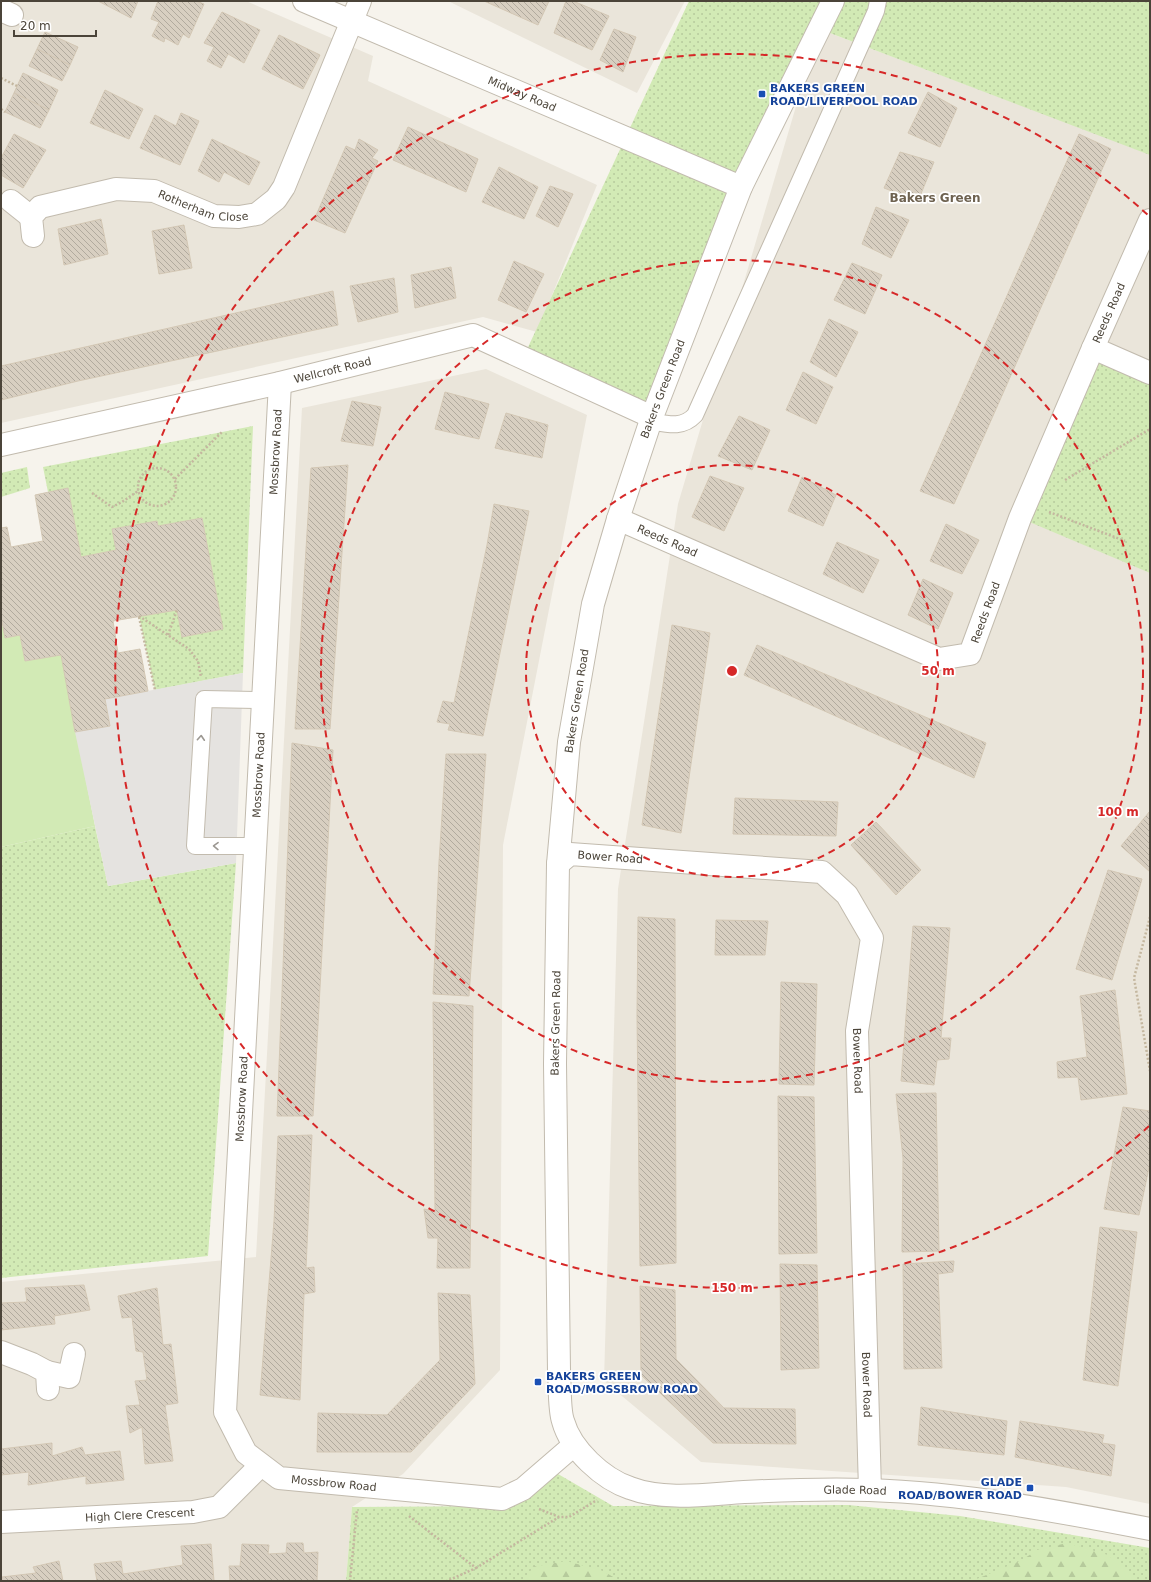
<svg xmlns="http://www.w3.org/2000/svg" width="1151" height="1582" viewBox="0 0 1151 1582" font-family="'DejaVu Sans',sans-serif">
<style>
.residential{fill:#eae5da}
.grass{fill:url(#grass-dots)}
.forest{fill:url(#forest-firs)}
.garden{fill:#d2eab5}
.parking{fill:#e5e3e0}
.building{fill:url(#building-back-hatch);stroke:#d3c7b4}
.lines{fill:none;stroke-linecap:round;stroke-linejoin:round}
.service-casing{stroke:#c2bbae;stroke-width:18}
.minor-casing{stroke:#c2bbae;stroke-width:24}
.path{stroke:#c4b79f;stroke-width:2.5;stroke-dasharray:2 2;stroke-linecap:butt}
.service{stroke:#fff;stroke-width:16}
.minor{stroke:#fff;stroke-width:22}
.oneway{stroke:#9c9892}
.ring{fill:none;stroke:#d62828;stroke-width:2;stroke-dasharray:7 5}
.transit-dot{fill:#1a4fb4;stroke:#fff;stroke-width:1.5}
.labels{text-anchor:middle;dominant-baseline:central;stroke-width:3.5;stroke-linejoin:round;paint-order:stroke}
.transit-label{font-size:11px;font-weight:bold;fill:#164399;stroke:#fff;text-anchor:start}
.street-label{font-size:11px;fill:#4b4439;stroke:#fff}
.neighbourhood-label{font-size:12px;font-weight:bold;fill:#6e6250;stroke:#fff}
.centre{fill:#d62828;stroke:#fff;stroke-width:2}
.ring-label{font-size:12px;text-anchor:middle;font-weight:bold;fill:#d62828;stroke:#fff;stroke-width:3.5;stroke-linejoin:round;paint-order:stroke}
</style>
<defs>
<pattern id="grass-dots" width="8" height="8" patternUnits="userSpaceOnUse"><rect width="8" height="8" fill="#d2eab5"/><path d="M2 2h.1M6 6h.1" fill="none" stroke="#b6ca9c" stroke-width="1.8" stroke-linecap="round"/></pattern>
<pattern id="forest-firs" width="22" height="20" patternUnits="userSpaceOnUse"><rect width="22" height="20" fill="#d2eab5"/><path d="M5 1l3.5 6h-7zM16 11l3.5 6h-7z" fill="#b6ca9c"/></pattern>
<pattern id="building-back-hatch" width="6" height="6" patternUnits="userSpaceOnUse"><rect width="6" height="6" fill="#d8cfc1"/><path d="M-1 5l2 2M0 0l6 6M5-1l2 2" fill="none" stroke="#b1aa9e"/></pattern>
</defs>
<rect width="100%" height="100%" fill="#f6f3ec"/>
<g class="residential">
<path d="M1 1H246L373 56 368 81 597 185 537 332 483 317 1 423Z"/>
<path d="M448 1H685L637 93Z"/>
<path d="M819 29 1150 154V1504L1066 1487 701 1462 604 1381 618 889 678 504Z"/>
<path d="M486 369 587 415 503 845 500 1370 403 1474 352 1507 346 1581H1V1282L256 1257 302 408Z"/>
</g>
<g class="grass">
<path d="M689 1H1150V155L822 30 652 417 523 358Z"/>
<path d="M1093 348 1150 373V573L1020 518Z"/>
<path d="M253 426 243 673 155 690 139 616 177 610 182 637 223 629 202 518 158 526 157 521 112 529 116 550 81 557 68 489 48 492 43 467Z"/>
<path d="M27 467 30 488 1 497V473Z"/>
<path d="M95 826 108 886 236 863 208 1256 1 1278V847Z"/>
<path d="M558 1474 613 1506 848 1505 960 1516 1150 1548V1581H346L352 1507 515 1506 536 1487Z"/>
</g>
<g class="forest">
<path d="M1067 1543 1108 1555 1139 1581H972L1022 1560 1037 1550Z"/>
<path d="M566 1561 603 1571 620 1581H527L532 1567Z"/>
</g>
<path class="garden" d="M1 616 5 638 20 635 25 661 61 655 95 826 1 847Z"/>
<path class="parking" d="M243 673 236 863 108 886 75 732 110 725 105 699Z"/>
<g class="building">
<path d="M98 1H138L131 18Z"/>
<path d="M158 1H196L204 4 189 38 183 34 178 45 165 38 164 42 152 36 159 22 151 19Z"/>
<path d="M484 1H549L538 25Z"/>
<path d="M566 1H573L609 16 592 50 554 33Z"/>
<path d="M222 12 260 30 244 63 228 54 221 68 207 61 214 47 204 43Z"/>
<path d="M614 29 636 37 623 72 600 60Z"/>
<path d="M45 32 78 47 70 65 37 49Z"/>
<path d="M279 35 320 55 303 89 262 69Z"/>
<path d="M37 49 70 65 62 81 29 66Z"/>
<path d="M23 73 58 90 49 110 14 93Z"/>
<path d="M105 90 143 109 129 139 90 123Z"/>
<path d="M928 92 957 108 940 147 908 133Z"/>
<path d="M14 93 49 110 40 128 5 112Z"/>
<path d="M181 113 199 121 180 165 140 148 155 115 176 126Z"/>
<path d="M408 127 478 159 466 192 393 160Z"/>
<path d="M14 134 46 150 23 188 1 175V158Z"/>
<path d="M1079 134 1111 149 954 504 920 491Z"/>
<path d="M212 139 260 162 249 185 224 172 219 182 198 171Z"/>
<path d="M359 139 378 150 372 158 378 161 345 233 314 220 346 146 355 150Z"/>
<path d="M900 152 934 162 918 201 884 188Z"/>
<path d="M499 167 538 187 524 219 482 202Z"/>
<path d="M550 186 573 194 558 227 536 216Z"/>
<path d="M876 207 909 220 891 258 862 244Z"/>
<path d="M101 219 108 254 64 265 58 229Z"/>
<path d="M184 225 192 268 159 274 152 231Z"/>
<path d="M514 261 544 274 526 312 498 300Z"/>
<path d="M852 263 882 275 865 314 834 300Z"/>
<path d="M451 267 456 298 415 308 411 275Z"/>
<path d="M394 278 398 312 358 322 350 286Z"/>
<path d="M333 291 338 325 78 381 1 400V366Z"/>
<path d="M829 319 858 332 836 377 810 362Z"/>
<path d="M803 372 833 387 816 424 786 410Z"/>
<path d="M445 392 489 404 479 439 435 429Z"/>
<path d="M352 401 381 407 373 446 341 441Z"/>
<path d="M506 413 548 425 542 458 495 448Z"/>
<path d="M739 416 770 430 752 470 718 456Z"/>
<path d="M348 465 330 729H295L311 468Z"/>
<path d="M710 476 744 488 724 531 692 517Z"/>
<path d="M802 477 836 495 823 526 788 511Z"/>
<path d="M68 488 81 557 116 550 112 529 157 521 158 526 202 518 223 629 182 637 177 610 113 621 118 653 140 649 148 691 105 699 110 726 75 732 61 655 25 661 20 635 5 638 1 616V528L7 527 11 547 43 541 35 495Z"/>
<path d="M494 504 529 511 483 736 448 730 450 724 437 722 443 701 454 703 487 545Z"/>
<path d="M946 524 979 540 962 574 930 561Z"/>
<path d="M837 542 879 560 863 593 823 574Z"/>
<path d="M923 579 953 593 938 629 908 615Z"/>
<path d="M672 625 710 633 681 833 642 825Z"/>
<path d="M757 645 986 743 974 778 744 675Z"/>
<path d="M292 743 333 750 313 1116H277Z"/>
<path d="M446 754H486L469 996 433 994 439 862Z"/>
<path d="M735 798 838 802 836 836 733 834Z"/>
<path d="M1150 811V872L1121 846Z"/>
<path d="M876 822 921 870 896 895 851 845Z"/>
<path d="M1108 870 1142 879 1112 980 1076 969Z"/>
<path d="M638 917 675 919 676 1263 640 1266 637 1015Z"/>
<path d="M716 920 768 921 765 955H715Z"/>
<path d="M913 926 950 928 941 1038H951L949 1059 937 1060 934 1085 901 1081Z"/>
<path d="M781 982 817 984 814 1085 779 1084Z"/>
<path d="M1115 990 1127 1094 1081 1100 1078 1077 1058 1078 1057 1062 1087 1057 1080 996Z"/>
<path d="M433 1002 473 1006 470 1268H437L438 1238H428L424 1209 435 1211Z"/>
<path d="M936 1093 939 1251 902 1252 903 1158 896 1094Z"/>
<path d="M778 1096 814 1097 817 1253 779 1254Z"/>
<path d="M1123 1107 1150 1111V1163L1139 1215 1104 1209Z"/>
<path d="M312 1135 306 1268 314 1267 315 1292 304 1294 300 1400 260 1395 274 1221 278 1136Z"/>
<path d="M1100 1227 1137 1232 1118 1386 1083 1380Z"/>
<path d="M954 1261 953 1272 938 1274 942 1368 904 1369 903 1264Z"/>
<path d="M780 1264 817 1265 819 1368 781 1370Z"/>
<path d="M84 1285 90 1310 54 1316 55 1324 1 1330V1303L27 1302 25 1288Z"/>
<path d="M640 1286 675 1290 676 1359 724 1408 795 1409 796 1444 713 1443 641 1375Z"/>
<path d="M157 1288 163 1345 171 1344 178 1403 165 1405 173 1461 145 1464 142 1427 130 1433 126 1406 140 1405 135 1381 147 1380 143 1352 136 1351 132 1317 122 1318 118 1296Z"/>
<path d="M438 1293 470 1295 475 1384 411 1452H317L318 1413 387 1415 440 1360Z"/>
<path d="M921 1407 1007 1421 1004 1455 918 1445Z"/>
<path d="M1020 1421 1104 1435 1102 1443 1115 1445 1111 1476 1015 1457Z"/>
<path d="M52 1443V1456L82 1447 85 1455 120 1451 124 1480 86 1484V1476L28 1485 29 1472 1 1475V1449Z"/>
<path d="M287 1543H303L304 1553 318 1552 317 1581H230L229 1566H240L242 1544 269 1545 268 1554 286 1553Z"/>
<path d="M211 1544 214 1581H97L94 1564 121 1561 123 1574 183 1565 181 1546Z"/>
<path d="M59 1561 63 1581H2V1577L36 1573 33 1567Z"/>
</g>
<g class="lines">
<defs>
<g id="service">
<path d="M650 421C667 424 682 429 695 415L876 11 878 1"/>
<path d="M255 846H195L204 699 263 700"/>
</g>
<g id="minor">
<path id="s1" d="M304 1 741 187"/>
<path id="s2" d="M833 1 741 187 652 417 618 519 593 604 569 742 558 864 555 1064 559 1371C560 1384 559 1410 563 1421 571 1450 603 1479 630 1488 664 1501 709 1494 744 1492 786 1490 828 1489 869 1490 964 1493 1057 1511 1150 1529"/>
<path d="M1 10 12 15"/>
<path d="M11 201 31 217"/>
<path id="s3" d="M33 236 31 217 40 207 116 189 154 191 214 216 239 217 257 214 276 199 284 187 360 1"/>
<path d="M1093 348 1150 373"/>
<path id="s4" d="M280 383 225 1412 246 1453 279 1478 502 1499 523 1489 574 1445"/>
<path id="s5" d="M1 445 280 383 473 335 652 417"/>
<path id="s6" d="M618 519 939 659 970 654 1020 518 1093 348 1150 220"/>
<path id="s7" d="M558 864 570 854 822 872 847 895 872 938 857 1031 870 1490"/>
<path d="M1 1352 32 1364 47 1372 48 1389"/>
<path d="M47 1372 69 1377 74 1354"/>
<path id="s8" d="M1 1522 193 1512 219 1507 261 1465"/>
</g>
</defs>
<use href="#service" class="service-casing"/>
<use href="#minor" class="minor-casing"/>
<g class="path">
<path d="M1 78 17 86"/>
<path d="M1 109 5 112"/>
<circle cx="157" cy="487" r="19"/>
<path d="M175 479 222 432"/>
<path d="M1065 480 1150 429"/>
<path d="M92 493 112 507 122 502 138 491"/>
<path d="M1049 512 1125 541"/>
<path d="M139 616 189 649 198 661 201 677"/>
<path d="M139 617 155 690"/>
<path d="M168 635 177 610"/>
<path d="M1150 917 1134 978 1150 1071"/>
<path d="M539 1509 559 1517H569L597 1500"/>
<path d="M409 1516 476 1568 447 1581"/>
<path d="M476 1568 559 1517"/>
<path d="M350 1581 357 1510"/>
</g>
<use href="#service" class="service"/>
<use href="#minor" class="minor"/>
</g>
<defs><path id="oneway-chevron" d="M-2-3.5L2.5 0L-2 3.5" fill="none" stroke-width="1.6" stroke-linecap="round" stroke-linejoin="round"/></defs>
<g class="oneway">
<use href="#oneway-chevron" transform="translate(201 738) rotate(-86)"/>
<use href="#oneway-chevron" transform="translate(216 846) rotate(-179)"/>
</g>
<g class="ring">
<circle cx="732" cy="671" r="206"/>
<circle cx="732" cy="671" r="411"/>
<path d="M1149 1126A617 617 0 1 1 1149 216"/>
</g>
<g class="transit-dot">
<rect x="758" y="90" width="8" height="8" rx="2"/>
<rect x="534" y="1378" width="8" height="8" rx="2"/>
<rect x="1026" y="1484" width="8" height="8" rx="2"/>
</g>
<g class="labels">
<g class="transit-label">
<text x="770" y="88">BAKERS GREEN<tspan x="770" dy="13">ROAD/LIVERPOOL ROAD</tspan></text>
<text x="546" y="1376">BAKERS GREEN<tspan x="546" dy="13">ROAD/MOSSBROW ROAD</tspan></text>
<text x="1022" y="1482" text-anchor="end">GLADE<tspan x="1022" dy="13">ROAD/BOWER ROAD</tspan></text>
</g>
<g class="street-label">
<text stroke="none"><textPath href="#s1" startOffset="237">Midway Road</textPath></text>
<text stroke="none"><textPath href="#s3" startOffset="201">Rotherham Close</textPath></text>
<text stroke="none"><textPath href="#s6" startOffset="750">Reeds Road</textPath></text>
<text stroke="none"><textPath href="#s5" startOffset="340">Wellcroft Road</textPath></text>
<text transform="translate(663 389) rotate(-69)">Bakers Green Road</text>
<text transform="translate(276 452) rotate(-87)">Mossbrow Road</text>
<text stroke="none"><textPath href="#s6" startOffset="54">Reeds Road</textPath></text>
<text stroke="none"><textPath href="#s6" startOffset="426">Reeds Road</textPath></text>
<text transform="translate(577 701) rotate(-81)">Bakers Green Road</text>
<text transform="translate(259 775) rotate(-87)">Mossbrow Road</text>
<text stroke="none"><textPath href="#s7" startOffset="56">Bower Road</textPath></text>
<text transform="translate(556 1023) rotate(-89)">Bakers Green Road</text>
<text stroke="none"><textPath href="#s7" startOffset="476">Bower Road</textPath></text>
<text transform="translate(242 1099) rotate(-87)">Mossbrow Road</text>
<text stroke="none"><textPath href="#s7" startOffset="800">Bower Road</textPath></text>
<text stroke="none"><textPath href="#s4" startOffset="1173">Mossbrow Road</textPath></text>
<text stroke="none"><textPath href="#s2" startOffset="1794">Glade Road</textPath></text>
<text stroke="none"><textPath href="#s8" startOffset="139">High Clere Crescent</textPath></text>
</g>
<g class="neighbourhood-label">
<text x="935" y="198">Bakers Green</text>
</g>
</g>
<circle cx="732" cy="671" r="6" class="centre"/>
<g class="ring-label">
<text x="938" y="675">50 m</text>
<text x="1118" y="816">100 m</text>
<text x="732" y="1292">150 m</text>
</g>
<rect width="1151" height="1582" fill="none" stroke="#4b4439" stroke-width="4"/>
<path d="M14 30v6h82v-6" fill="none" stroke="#4b4439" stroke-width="2"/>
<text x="20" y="30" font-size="12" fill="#4b4439" stroke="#ffffff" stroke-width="3" paint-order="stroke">20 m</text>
</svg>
